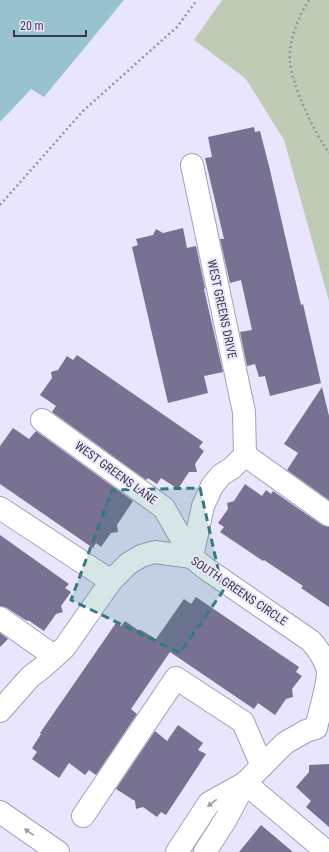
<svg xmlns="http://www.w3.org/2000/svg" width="329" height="852" viewBox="0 0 329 852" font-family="'Roboto Condensed',sans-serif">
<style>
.green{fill:#c0cbb6}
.water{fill:#98c2d0}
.building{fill:#797191}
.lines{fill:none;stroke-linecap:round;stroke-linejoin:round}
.minor-casing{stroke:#a39fbc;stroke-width:24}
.path{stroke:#9492a4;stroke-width:2.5;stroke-dasharray:2 3;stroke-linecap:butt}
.minor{stroke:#fff;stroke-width:22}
.oneway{fill:#9e9ca2}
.marked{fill:#337b81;fill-opacity:0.2;stroke:#337b81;stroke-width:3;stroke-dasharray:8 5;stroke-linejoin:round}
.labels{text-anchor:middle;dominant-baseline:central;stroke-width:4;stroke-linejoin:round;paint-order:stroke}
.street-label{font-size:12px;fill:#3c3a46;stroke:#e8e5fd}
</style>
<rect width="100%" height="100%" fill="#e8e5fd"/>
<path class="green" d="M222 0H329V301L284 140 246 79 194 40Z"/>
<path class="water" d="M0 0H124L44 97 31 89 0 122Z"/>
<g class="building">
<path d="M254 127 255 132 260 131 269 166 301 305 303 304 321 383 270 396 265 376 259 377 255 364 247 366 240 332 252 330 241 280 230 283 220 239H224L205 158 212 157 208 137Z"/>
<path d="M183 228 187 248 196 246 205 288 204 289 223 372 204 376 208 393 168 403 132 247 138 245 136 239 153 235 156 229 163 233Z"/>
<path d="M77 355 203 442 199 447 204 451 195 464 197 472H189L178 489 161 478 157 484 148 478 146 480 52 412 56 406 40 395 52 378 51 372 58 370 67 356 73 360Z"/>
<path d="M322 387 329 416V500L287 470 298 453 284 444Z"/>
<path d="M13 428 29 439 36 431 133 501 117 525 118 532 111 533 101 547 96 543 93 548 0 484V446Z"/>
<path d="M245 484 262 496 266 490 271 494 273 491 322 525 329 527V607L301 588 303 586 264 560 263 561 220 532 224 527 218 523 228 509 227 503 234 501Z"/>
<path d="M0 535 69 584 65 588 71 592 61 606 63 612 56 614 44 631 28 620 27 621 7 608 0 606Z"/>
<path d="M196 597 299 667 296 672 302 676 292 689 293 697 286 699 275 715 258 703 254 709 170 652 131 709 137 714 96 775 89 770 85 775 69 763 59 778 32 759 37 752 32 748 41 734 40 733 116 623 121 626 125 621 138 630H141L156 639 184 599 191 604Z"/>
<path d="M0 633 8 639 0 647Z"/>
<path d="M178 725 203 743 198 750 206 754 166 815 161 812 157 817 143 807 136 809 135 801 116 789 155 731 167 741Z"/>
<path d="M329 764V827L306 807 311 801 296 787 309 772V765Z"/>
<path d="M261 825 293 852H239Z"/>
</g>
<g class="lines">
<defs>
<g id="minor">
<path d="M192 165 244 412 245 455"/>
<path d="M42 420 164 508 192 557"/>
<path d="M0 508 111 581"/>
<path d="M192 557 203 506 212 486 221 475 232 468 245 455 329 515"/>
<path d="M0 618 54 656"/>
<path d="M0 711 30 677 43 667 65 647 111 581 128 564 141 556 155 552 192 557 205 568 311 641C318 649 325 660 328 670 329 683 319 714 316 728L306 731 285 743 245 783 209 803 177 852"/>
<path d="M245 783 327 852"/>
<path d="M0 812 58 852"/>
<path d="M83 816 176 678 243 722 262 766"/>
<path d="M205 852 226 819 245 783"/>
</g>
</defs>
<use href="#minor" class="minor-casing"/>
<g class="path">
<path d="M309 0C299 15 288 42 290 61 291 84 315 134 329 153"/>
<path d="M0 205 83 111 177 27 197 0"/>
</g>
<use href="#minor" class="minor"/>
</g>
<defs><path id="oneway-solid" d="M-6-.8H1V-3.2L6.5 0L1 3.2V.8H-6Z"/></defs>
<g class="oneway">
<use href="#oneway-solid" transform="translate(212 803) rotate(142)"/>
<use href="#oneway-solid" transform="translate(29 832) rotate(-146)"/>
</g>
<path class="marked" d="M200 488 223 591 180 653 71 600 112 490Z"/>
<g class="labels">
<g class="street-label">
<text transform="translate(222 309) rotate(78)">WEST GREENS DRIVE</text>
<text transform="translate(116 473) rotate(36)">WEST GREENS LANE</text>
<text transform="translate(239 591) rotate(34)">SOUTH GREENS CIRCLE</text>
</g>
</g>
<path d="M14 30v6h72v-6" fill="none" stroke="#3c3a46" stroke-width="2"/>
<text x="20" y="30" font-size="12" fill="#3c3a46" stroke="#e8e5fd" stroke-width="3" paint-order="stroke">20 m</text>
</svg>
